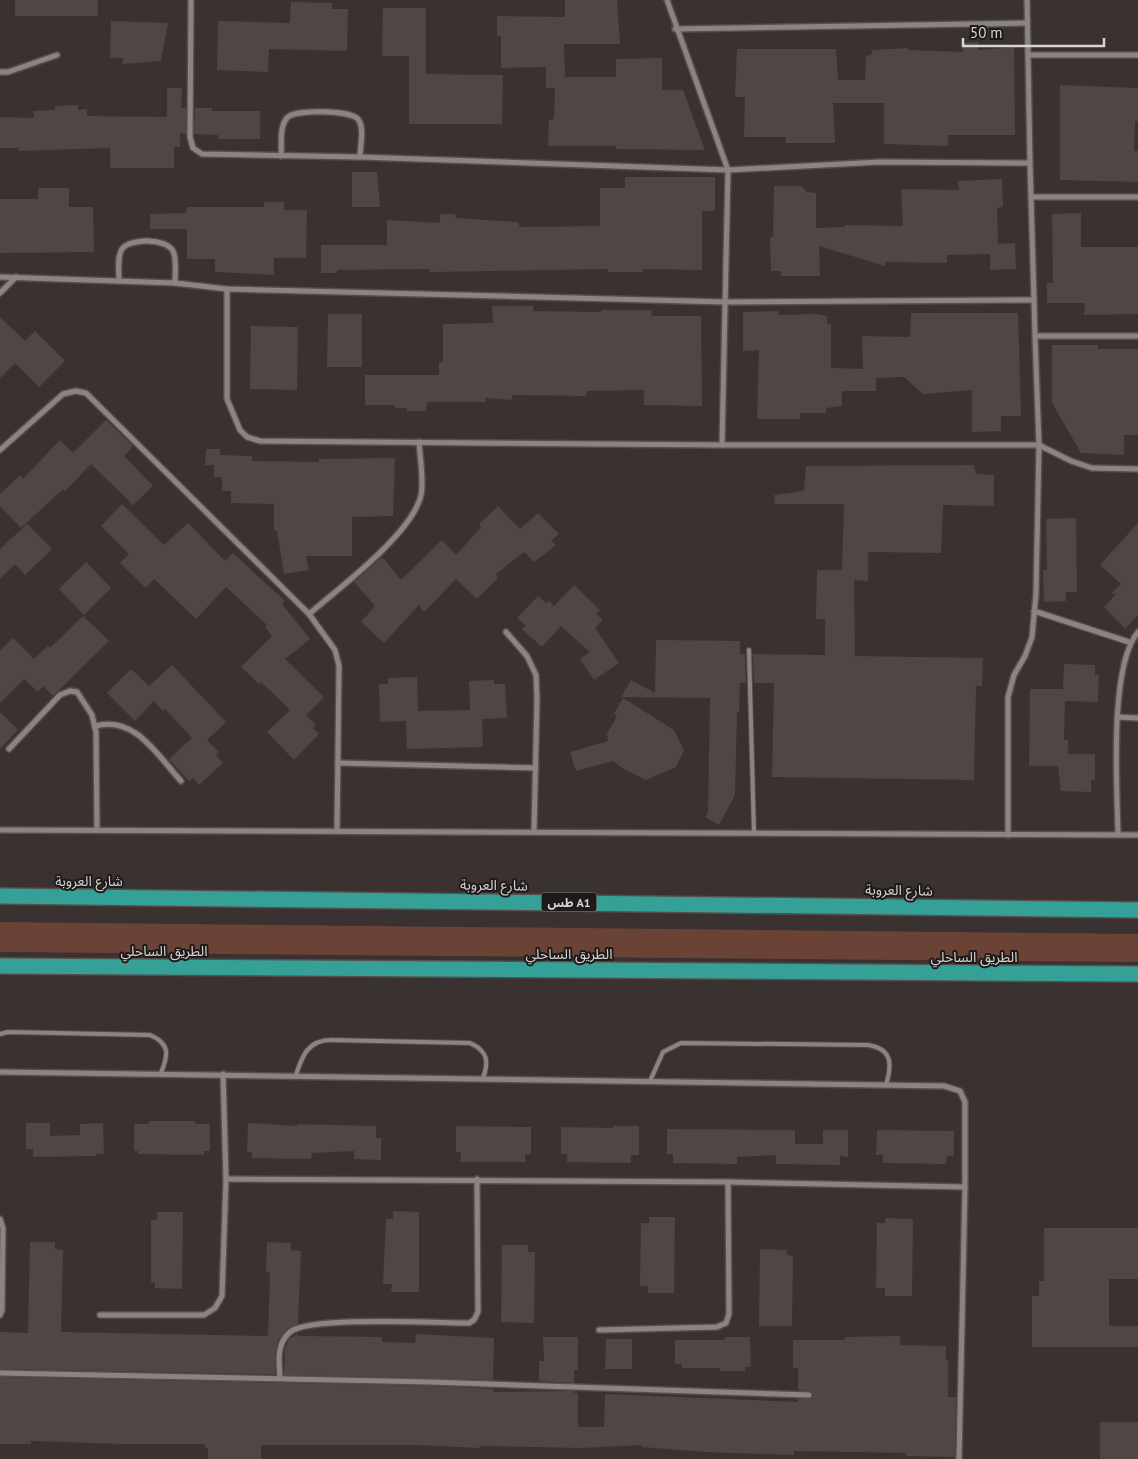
<svg xmlns="http://www.w3.org/2000/svg" width="1138" height="1459" viewBox="0 0 1138 1459" font-family="'PT Sans','Noto Sans Arabic',sans-serif">
<style>
.green{fill:#6a4236}
.building{fill:#4e4745}
.lines{fill:none;stroke-linecap:round;stroke-linejoin:round}
.lane-casing{stroke:#544e4c;stroke-width:6}
.street-casing{stroke:#544e4c;stroke-width:8}
.highway-casing{stroke:#544e4c;stroke-width:18}
.lane{stroke:#8c8481;stroke-width:4}
.street{stroke:#8c8481;stroke-width:5}
.highway{stroke:#35a096;stroke-width:15}
.labels{text-anchor:middle;dominant-baseline:central;stroke-width:4;stroke-linejoin:round;paint-order:stroke}
.shield{fill:#1e1a19;stroke:#a09c9b;stroke-width:1}
.shield-label{font-size:12px;font-weight:bold;fill:#d8d4d3}
.street-label{font-size:14px;fill:#d8d4d3;stroke:#1e1a19}
</style>
<rect width="100%" height="100%" fill="#393230"/>
<path class="green" d="M0 922 1138 934V962L0 952Z"/>
<g class="building">
<rect x="15" y="0" width="83" height="16"/>
<path d="M565 0H617L620 44H564L565 77H616V59L662 58V90H683L705 150 616 149V146H548L549 120 554 119 555 88H546V67L501 68V36H497V16L565 17Z"/>
<path d="M291 2 332 3V9H348L347 51 269 49 268 72 217 70 218 21 290 23Z"/>
<path d="M383 8H426V74L503 75 502 124H409V56H382Z"/>
<path d="M111 21 168 23 161 61 122 64 123 58H110Z"/>
<path d="M978 42V50L1014 47 1015 135H948V146L884 144V103H833L835 143H786V137H744L745 97H735L737 49H836L838 80H865L866 57 872 54V50L908 48V50L963 52V43Z"/>
<path d="M1060 85 1138 88V121H1135L1134 151H1138V182L1060 180Z"/>
<path d="M167 88H182L181 108H186V134L180 133V147H174V168H110V148L19 151 18 148H0V117L34 118 33 111 55 110V106L78 105V110L87 109V116L167 117Z"/>
<path d="M195 108H212V111H260V139H218V135L194 134Z"/>
<path d="M352 172H377L380 207H352Z"/>
<path d="M625 177H715V211H702V270L643 269V272H608V269L430 272V269L337 270V273H321V245H387V220L440 223V214H455L456 218 518 222 520 227 600 226V188H625Z"/>
<path d="M1002 179 1003 207 997 208 998 244 1015 243 1016 269 990 270V254L947 255V263L885 262V266L819 246 820 276H781V271H771L770 237H773L774 186H801L807 192 816 193V228L845 227V225L903 226 901 189 959 190 958 181Z"/>
<path d="M38 188H69V207H93L94 252 0 253V199H38Z"/>
<path d="M264 202H284V210H307L306 258H274V275L215 272V259H187V229H150V214L186 213 187 207H264Z"/>
<path d="M1081 213V247H1138V314L1084 315 1085 303H1047V283H1053L1052 214Z"/>
<path d="M492 306H533V311L601 312V310H652L651 316H701L702 406 644 405V390L587 391 586 396 512 395V400L485 398V402H427L426 411H407V408H395V405H365V375H439V362H443V324L493 323Z"/>
<path d="M778 311V315L817 314 827 316V323L831 324V368L863 369 862 336 910 337 911 313H1018L1021 416H1001V431L972 432V390L923 394 904 377 876 378V391H842V406L826 408V413H800V419H757L759 350 743 351V312Z"/>
<path d="M328 314H362V367H327Z"/>
<path d="M0 317 25 341 35 331 65 361 39 387 15 363 0 378Z"/>
<path d="M251 326 298 327 297 390 250 389Z"/>
<path d="M1052 345H1098V349H1138V435H1124V455L1081 453 1052 403Z"/>
<path d="M106 420 133 446 124 456 153 486 133 505 91 464 65 491 63 489 21 528 0 506V494L20 475 23 479 60 440 73 453Z"/>
<path d="M206 449H220V455L252 456V461L319 462V459L395 458 393 516 352 517V556H306L309 570 284 574 277 531H274V504L231 503V491H222V477H214V465H205Z"/>
<path d="M974 465 976 474 994 475V506L943 505 941 553 868 552V581L854 580 855 656 983 658 982 686H976L974 780 772 777 774 683H754L753 654 825 655V619H816L817 570H842L844 504H775L774 495 804 491 806 466Z"/>
<path d="M122 504 164 545 188 523 225 561 233 553 285 601 282 604 310 639 285 659 324 697 306 715 316 725 313 728 319 734 294 760 267 732 290 710 261 682 259 684 241 667 272 636 265 627 267 625 226 587 196 619 154 579 146 588 120 563 129 554 101 526Z"/>
<path d="M498 506 520 529 538 513 559 534 551 541 556 545 534 562 524 552 496 574 498 578 477 599 456 579 424 612 419 605 384 643 361 622 375 606 354 582 382 557 401 580 442 540 456 555 481 527 479 524Z"/>
<path d="M1076 518 1077 592H1066V601L1044 602 1043 570H1047L1046 519Z"/>
<path d="M1138 523V615L1125 629 1104 607 1116 594H1111L1121 584 1100 565Z"/>
<path d="M27 524 52 549 25 575 15 564 0 579V549Z"/>
<path d="M86 562 111 588 84 615 59 589Z"/>
<path d="M574 585 600 610 596 614 603 620 595 628 619 663 594 680 580 659 590 652 561 626 542 647 522 629 526 626 517 618 538 596 546 603 549 601 554 606Z"/>
<path d="M83 616 109 641 53 696 43 686 38 692 24 679 0 703V651L13 638 34 659 48 646 50 648Z"/>
<path d="M656 640 740 641V654H745L746 683H740L739 712H737L735 795 719 825 705 817 708 812 710 698 621 697 631 680 655 693Z"/>
<path d="M1064 664 1095 665V675H1099L1098 702 1065 701 1064 740H1068V754H1095V780H1091V792L1061 791 1058 766H1029L1030 689H1063Z"/>
<path d="M172 665 226 722 207 740 219 752 216 755 223 763 199 785 193 778 189 781 169 759 192 738 165 709 163 711 154 701 135 721 107 693 131 669 149 686Z"/>
<path d="M417 677 418 711 470 710 469 681 494 680V684H505L507 718 482 719 483 747 407 749 406 721 380 722 379 684H388V678Z"/>
<path d="M623 698 674 730 684 750 676 767 646 780 622 768 613 761 576 771 570 752 608 741 607 734 617 716 614 714Z"/>
<path d="M0 712 18 730 0 749Z"/>
<path d="M149 1121H195V1124H210V1151H204V1155L138 1154V1151H134V1124H149Z"/>
<path d="M26 1123H50V1136L80 1135V1124L103 1123 104 1154H96V1156L33 1157V1149H26Z"/>
<path d="M248 1123 297 1126V1124L376 1126V1138H381V1160L354 1159V1151L312 1153 311 1159 252 1158V1152H247Z"/>
<path d="M456 1126 531 1127V1154H525V1162H460L461 1152H456Z"/>
<path d="M613 1126H639V1155H631V1163L567 1162V1154H561V1127L613 1128Z"/>
<path d="M667 1129 795 1130V1144H823V1130H848V1157L840 1156V1165L776 1164V1155L737 1157V1164L673 1163V1154H667Z"/>
<path d="M877 1130 954 1131V1156H947L946 1164 883 1163V1155H876Z"/>
<path d="M393 1211 419 1212V1292H391L392 1284H383L386 1219H393Z"/>
<path d="M157 1212H183L182 1289 155 1288V1282H151V1220H157Z"/>
<path d="M649 1217H675L674 1293H648V1286H640L641 1223H649Z"/>
<path d="M885 1218 913 1219 912 1296H885V1288H876L877 1223H885Z"/>
<path d="M1044 1228H1138V1279H1109V1326H1138V1347H1032V1296H1039V1281H1044Z"/>
<path d="M30 1242H55V1249L63 1250 61 1332 268 1336 270 1273 266 1272 267 1242 291 1243V1250L301 1251 298 1324 287 1329 278 1340 275 1353V1374L0 1369V1332L28 1333Z"/>
<path d="M502 1245H528V1252H535L534 1323 501 1322Z"/>
<path d="M760 1249 787 1250V1255L793 1256 792 1326H759Z"/>
<path d="M298 1334V1336L382 1337V1342L415 1343 416 1334 494 1338 493 1380 284 1375 285 1349 289 1339Z"/>
<path d="M900 1336V1345L946 1346V1360H948V1397H956L955 1457 906 1456V1453L794 1451V1455L705 1452 642 1447V1445L581 1448 480 1446V1448L417 1445H261V1459H208V1448H205V1444H122L31 1441V1444H0V1377L430 1386 493 1389V1392L574 1391V1393H578V1427H604L605 1394 798 1402V1399H811L813 1396 812 1392 798 1390V1368H793V1340H845V1337Z"/>
<path d="M543 1337H578V1370H574V1383L539 1381V1361H544Z"/>
<path d="M725 1337H750L751 1367H745V1371H720V1368H682V1364H675V1340H725Z"/>
<path d="M606 1339H632V1369H605Z"/>
<rect x="1100" y="1422" width="38" height="37"/>
</g>
<g class="lines">
<defs>
<g id="lane">
<path d="M749 650 754 833"/>
<path d="M0 1034 8 1032 150 1035C171 1044 168 1056 161 1073"/>
<path d="M296 1075C302 1056 308 1040 331 1040L470 1043C488 1051 489 1062 483 1078"/>
<path d="M650 1081 663 1052 681 1043 868 1045C893 1049 892 1065 886 1085"/>
</g>
<g id="street">
<path d="M191 0 190 137 193 148 202 154 360 157 728 170 880 162 1030 163 1027 0"/>
<path d="M667 0 728 170 722 445H1039L1071 461 1092 468 1138 469"/>
<path d="M675 29 1027 23"/>
<path d="M1029 55H1138"/>
<path d="M0 72H8L57 55"/>
<path d="M281 156C282 145 279 127 287 118 294 109 350 110 358 119 365 128 360 146 360 157"/>
<path d="M1030 163 1034 300"/>
<path d="M1032 197H1138"/>
<path d="M0 277 175 283 227 289 726 302 1034 300 1035 336H1138"/>
<path d="M119 281C119 271 117 257 122 249 130 238 166 238 173 251 177 259 175 273 175 283"/>
<path d="M227 289V399L240 430 247 437 260 441 722 445"/>
<path d="M0 293 16 277"/>
<path d="M0 450 63 394 76 391 86 393 309 614 335 650 339 666 337 831"/>
<path d="M1034 611 1129 642"/>
<path d="M309 614C339 588 413 533 421 495 424 481 420 457 419 442"/>
<path d="M506 632 527 656 536 675 537 699 534 832"/>
<path d="M1117 717 1138 718"/>
<path d="M95 726C135 715 157 755 181 781"/>
<path d="M9 749 60 695 70 691 77 692 92 715 96 732 97 830"/>
<path d="M339 763 536 768"/>
<path d="M0 830 1138 835"/>
<path d="M1118 834C1117 788 1109 666 1138 632"/>
<path d="M1008 835V697L1014 675 1025 656 1032 637 1036 594 1039 445 1035 336"/>
<path d="M0 1072 944 1086 960 1091 965 1102V1187L959 1459"/>
<path d="M226 1179 728 1182 965 1187"/>
<path d="M0 1219 3 1228 2 1310 0 1315"/>
<path d="M100 1315H204L215 1308 222 1296 226 1179 223 1074"/>
<path d="M599 1330 717 1327 726 1323 729 1314 728 1182"/>
<path d="M0 1373 430 1382 809 1395"/>
<path d="M280 1378C279 1362 276 1344 290 1332 310 1316 437 1323 469 1323L474 1320 478 1312 477 1179"/>
</g>
<g id="highway">
<path d="M0 896 1138 910"/>
<path d="M0 966 1138 974"/>
</g>
</defs>
<use href="#lane" class="lane-casing"/>
<use href="#street" class="street-casing"/>
<use href="#highway" class="highway-casing"/>
<use href="#lane" class="lane"/>
<use href="#street" class="street"/>
<use href="#highway" class="highway"/>
</g>
<g class="labels">
<rect class="shield" x="541.5" y="892.5" width="55" height="19" rx="4"/>
<g class="shield-label">
<text x="569" y="902">طس A1</text>
</g>
<g class="street-label">
<text x="89" y="881">شارع العروبة</text>
<text transform="translate(494 885) rotate(1)">شارع العروبة</text>
<text transform="translate(899 890) rotate(1)">شارع العروبة</text>
<text x="164" y="951">الطريق الساحلي</text>
<text x="569" y="954">الطريق الساحلي</text>
<text x="974" y="957">الطريق الساحلي</text>
</g>
</g>
<path d="M963 38v8h141v-8" fill="none" stroke="#d8d4d3" stroke-width="2.5"/>
<text x="970" y="38" font-size="15" fill="#d8d4d3" stroke="#1e1a19" stroke-width="4" paint-order="stroke">50 m</text>
</svg>
